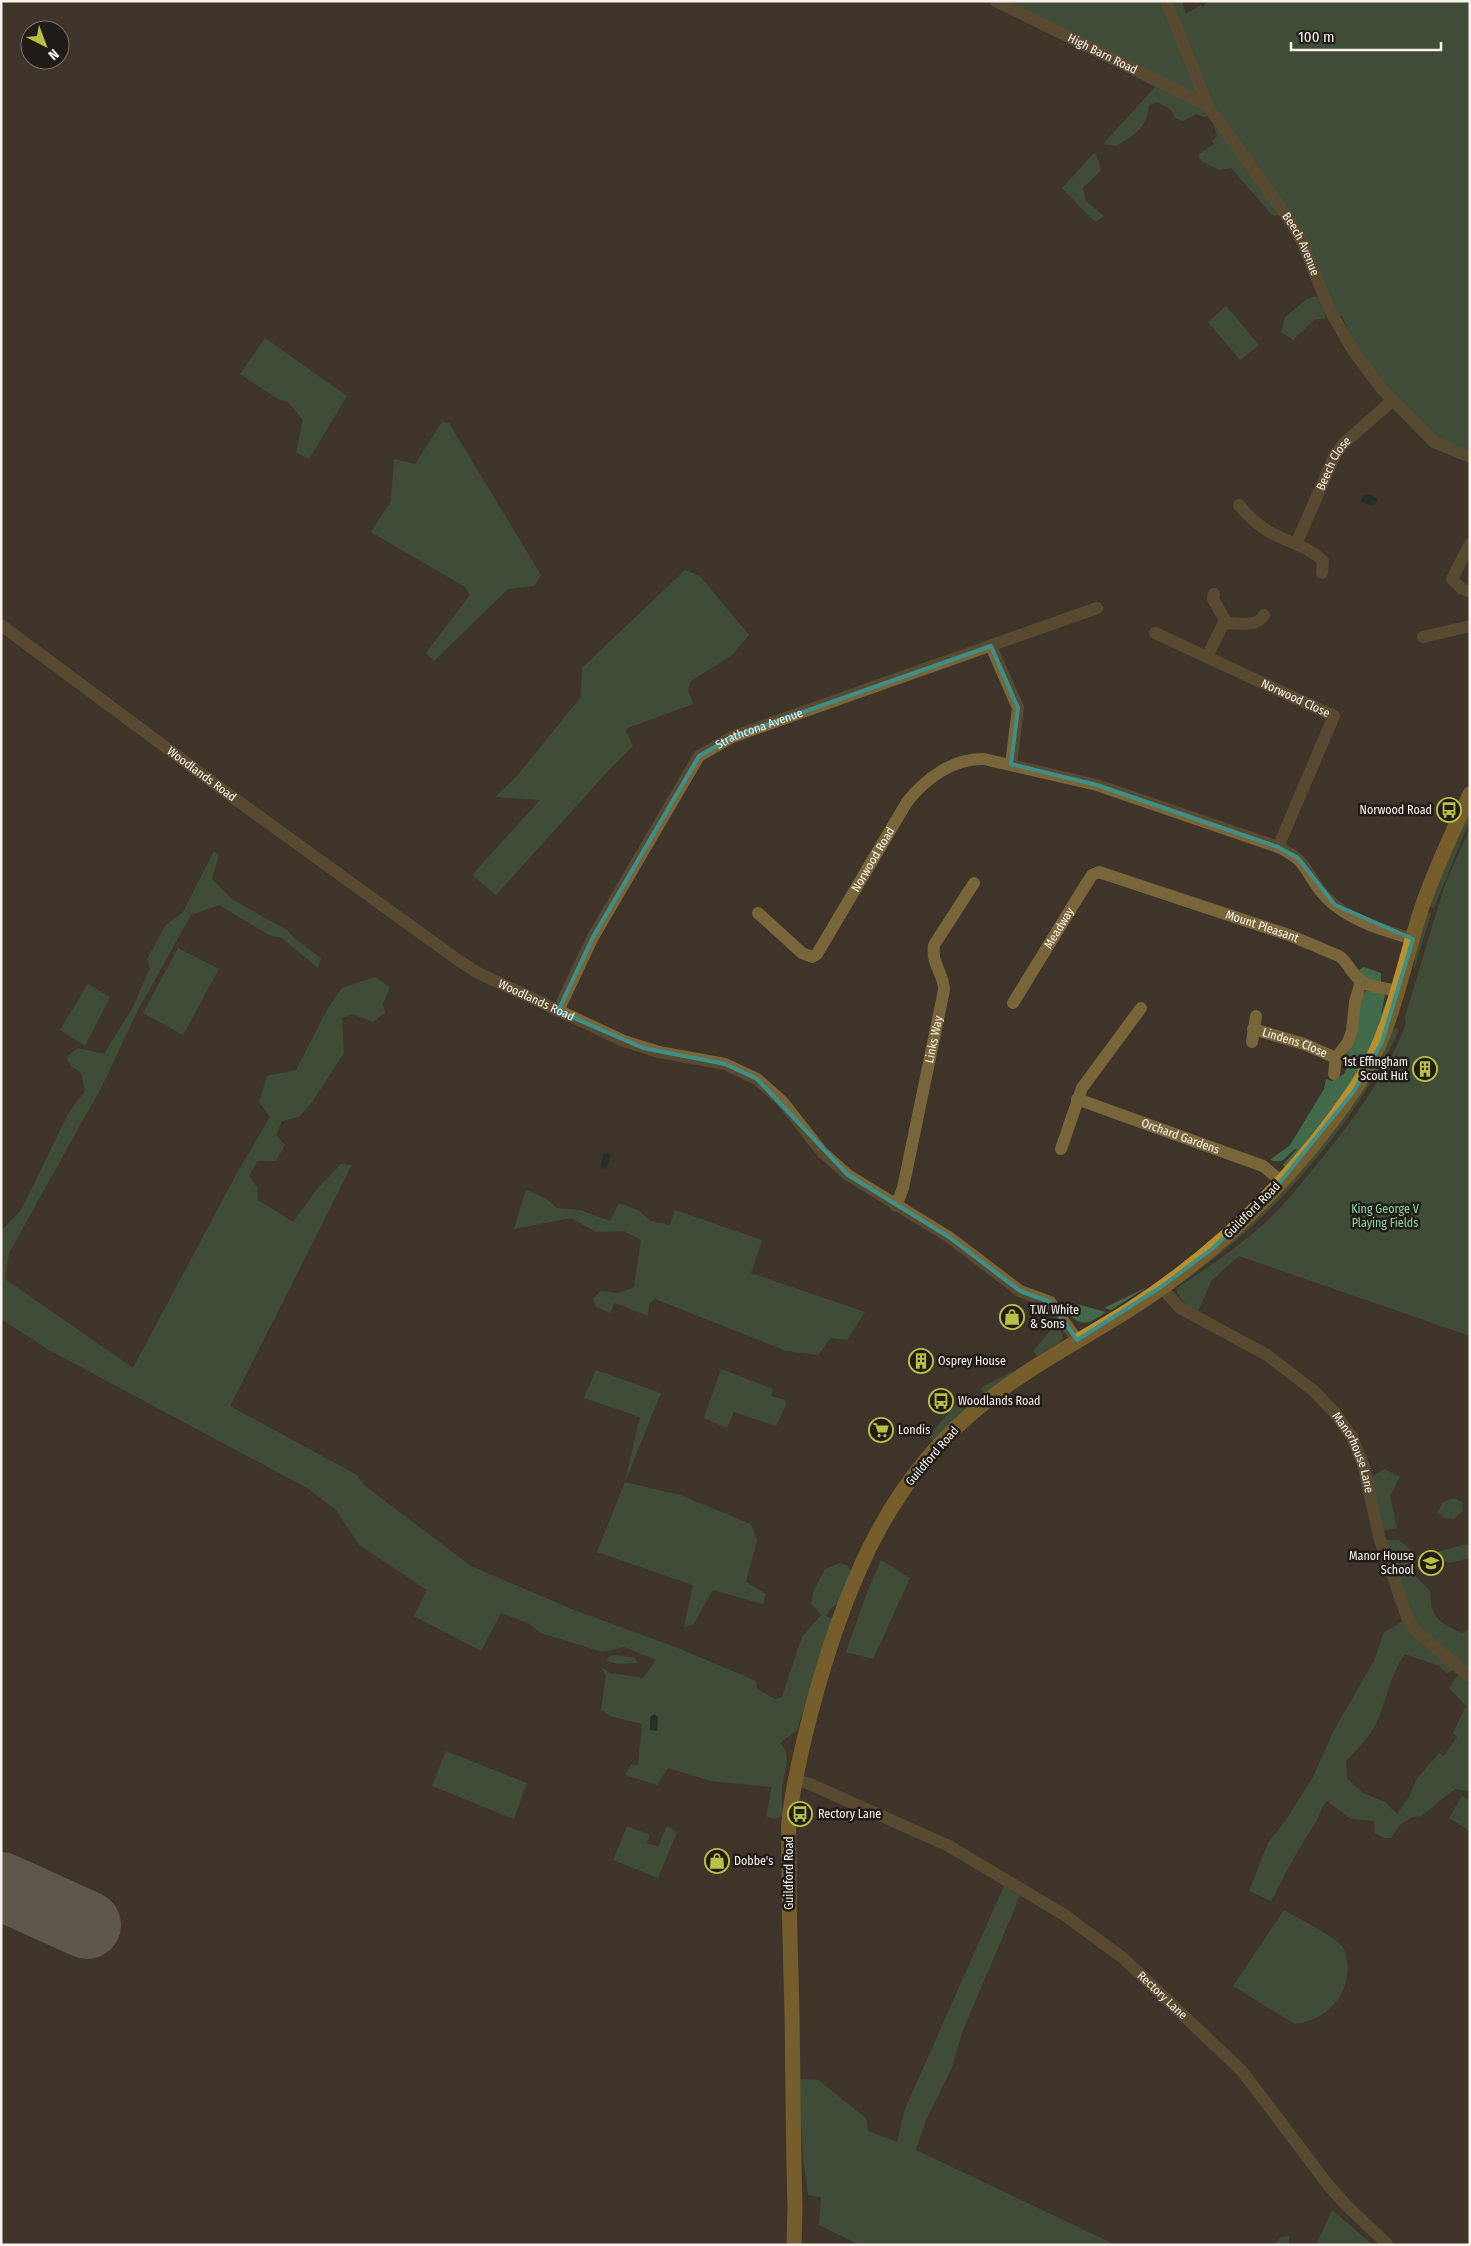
<svg xmlns="http://www.w3.org/2000/svg" width="1471" height="2246" viewBox="0 0 1471 2246" font-family="'Fira Sans Condensed',sans-serif">
<style>
.green{fill:#416a4b}
.water{fill:#0b272a}
.lines{fill:none;stroke-linecap:round;stroke-linejoin:round}
.runway{stroke:#888077;stroke-width:68}
.minor{stroke:#78653a;stroke-width:12}
.major{stroke:#b8912e;stroke-width:15}
.marked{fill:none;stroke:#3e8f87;stroke-width:4;stroke-linejoin:round}
.labels{text-anchor:middle;dominant-baseline:central;stroke-width:5;stroke-linejoin:round;paint-order:stroke}
.street-label{font-size:12px;fill:#faf3ed;stroke:#211c18}
.poi-label{font-size:12px;fill:#faf3ed;stroke:#211c18;text-anchor:start}
.park-label{font-size:12px;fill:#8ad99f;stroke:#211c18}
</style>
<rect width="100%" height="100%" fill="#3e342a"/>
<g class="green">
<path d="M1004 1H1182L1186 14 1201 5 1203 7 1208 1H1470V454C1457 448 1443 443 1432 433 1396 403 1359 361 1343 317L1335 313 1318 270 1201 99Z"/>
<path d="M1157 85 1203 108 1209 115 1204 117 1196 114 1183 121 1175 118 1171 110 1158 102 1149 105C1146 129 1136 134 1116 146L1103 144Z"/>
<path d="M1213 123 1279 213 1277 216 1272 215 1231 168 1219 170 1201 161 1198 155 1214 144 1212 141 1217 136Z"/>
<path d="M1095 152 1101 170 1083 188 1086 201 1104 216 1095 222 1062 188Z"/>
<path d="M1317 296 1326 318 1314 320 1293 340 1281 332 1285 317 1307 299Z"/>
<path d="M1226 306 1259 345 1240 360 1208 322Z"/>
<path d="M265 338 347 396 309 459 296 452 303 420 288 402 278 399 240 374Z"/>
<path d="M442 422 449 423 541 575 534 586 508 589 434 661 426 653 470 595 465 587 371 532 391 501 394 459 415 464Z"/>
<path d="M685 570 700 576 749 635 732 655 691 681 688 690 693 704 625 729 633 746 608 771 496 895 472 875 540 800 495 797 516 777 581 697 582 668Z"/>
<path d="M1470 812V820L1434 908 1428 906Z"/>
<path d="M1470 828V1336L1239 1256 1212 1280 1197 1313 1189 1309 1177 1293V1288C1208 1268 1238 1247 1266 1222 1283 1206 1299 1186 1314 1168 1351 1123 1385 1078 1406 1024L1405 1017 1445 884Z"/>
<path d="M214 851 219 855 212 879 233 900 287 930 294 938 321 958 318 968 282 938 269 935 219 905 191 915 138 1010 102 1086 9 1253 5 1279 133 1368 237 1173 270 1117 259 1102 267 1076 296 1070 328 1008 342 988 375 977 390 987 383 1004 385 1013 373 1022 352 1014 342 1018 344 1053 312 1102 299 1117 282 1121 276 1135 285 1145 276 1161H257L249 1176 257 1187 258 1200 293 1222 317 1189 341 1164 352 1165 230 1406 357 1475 365 1486 471 1566 574 1610 678 1648 756 1681 757 1689 775 1699 782 1697 802 1637 821 1615 811 1603 814 1590 825 1569 840 1563 848 1566 851 1572 838 1604 831 1608 826 1616 833 1619 797 1730 780 1743C794 1758 782 1773 782 1790 781 1798 783 1806 783 1815 777 1820 772 1819 766 1816L772 1787 711 1781 668 1768 657 1785 625 1775 631 1764 638 1765 642 1724 610 1716 601 1710 606 1676 601 1667 610 1673 643 1678 656 1660 624 1647 602 1652 541 1633 528 1623 501 1613 481 1651 414 1616 427 1590 359 1545 336 1510 309 1489 49 1350 1 1319V1231L21 1210 69 1112 85 1091 81 1073 71 1066 66 1057 78 1048 104 1054 133 1007 150 968 147 959 166 925 183 912Z"/>
<path d="M1426 912 1431 913 1414 970 1415 954Z"/>
<path d="M178 948 219 969 183 1035 143 1013Z"/>
<path d="M1364 967 1381 973V982L1366 980 1359 970Z"/>
<path d="M88 984 110 997 85 1046 60 1030Z"/>
<path d="M1373 989 1385 995 1381 1015 1387 1000 1389 1006 1372 1047 1351 1084 1290 1163 1285 1167 1283 1165 1298 1148C1284 1154 1288 1165 1270 1160L1290 1145 1324 1089 1326 1079 1332 1081 1344 1074 1347 1067 1344 1060 1356 1038 1362 995 1366 991Z"/>
<path d="M1395 1027 1399 1030C1353 1129 1268 1224 1178 1285L1181 1280 1253 1219Z"/>
<path d="M526 1190 545 1198 557 1208 580 1210 610 1221 619 1203 638 1210 651 1221 670 1225 675 1210 762 1240 751 1273 865 1312 847 1340 831 1338 818 1355 787 1351 655 1299 649 1304 648 1316 615 1303 610 1313 596 1307 593 1298 601 1291 618 1293 634 1287 641 1240 624 1231 596 1232 571 1218 514 1229Z"/>
<path d="M1147 1287 1111 1310 1104 1308Z"/>
<path d="M1077 1304 1106 1312C1091 1322 1083 1329 1069 1314Z"/>
<path d="M1053 1327 1060 1328 1063 1338 1060 1342 1037 1356 1033 1351Z"/>
<path d="M721 1369 773 1389 771 1396 785 1400 786 1405 776 1426 734 1412 727 1428 704 1418Z"/>
<path d="M596 1370 661 1393 625 1482 680 1495 751 1524 757 1540 746 1582 766 1594 763 1604 713 1590 693 1625 684 1627 693 1585 597 1552 625 1482 640 1417 584 1398Z"/>
<path d="M1013 1371 1014 1373 986 1394 983 1393 981 1389 984 1386Z"/>
<path d="M963 1400 967 1402 969 1408 937 1439 933 1441 928 1436 956 1405Z"/>
<path d="M1384 1469 1400 1477 1390 1496 1397 1528 1383 1531 1370 1478Z"/>
<path d="M1454 1498 1462 1502 1463 1511 1454 1519 1444 1518 1437 1513 1443 1502Z"/>
<path d="M1385 1540H1399L1416 1554 1408 1569 1430 1591C1431 1618 1438 1622 1462 1633L1470 1628V1672L1420 1628 1410 1612Z"/>
<path d="M1466 1544 1470 1546V1558L1449 1563 1445 1561 1440 1567 1430 1557 1434 1553Z"/>
<path d="M881 1560 910 1578 873 1659 846 1652 865 1598Z"/>
<path d="M1403 1621C1416 1641 1435 1654 1453 1670L1447 1673 1439 1666 1405 1654C1390 1675 1386 1701 1376 1724 1369 1738 1357 1749 1346 1761L1347 1778 1363 1793 1385 1802 1397 1814 1409 1797 1416 1780 1439 1753 1444 1756 1457 1737 1453 1733 1466 1706 1449 1688 1458 1675 1470 1685V1791L1455 1789 1421 1816 1412 1817 1400 1825 1391 1838H1384L1375 1833 1374 1821 1351 1819 1327 1801C1320 1808 1320 1817 1314 1825 1298 1849 1285 1875 1271 1901L1249 1891 1268 1843 1286 1820 1313 1777 1334 1730 1374 1661 1384 1632Z"/>
<path d="M616 1655 635 1658 638 1663 618 1664 609 1662 607 1660 609 1656Z"/>
<path d="M446 1751 527 1783 514 1819 432 1786Z"/>
<path d="M1462 1796 1470 1800V1831L1449 1818Z"/>
<path d="M627 1826 650 1835 647 1843 658 1847 667 1826 677 1832 658 1878 613 1860Z"/>
<path d="M1004 1886 1020 1896 963 2030 952 2067 926 2120 916 2150 1116 2245H860L819 2225 821 2197 808 2195 803 2159 799 2079 818 2080 866 2118 868 2131 897 2142 905 2109Z"/>
<path d="M1284 1910C1299 1919 1328 1933 1340 1944 1345 1948 1346 1956 1347 1961 1351 1995 1327 2020 1295 2024L1233 1986Z"/>
<path d="M1332 2210 1373 2245H1316Z"/>
<path d="M1289 2236V2245H1274L1281 2237Z"/>
</g>
<g class="water">
<path d="M1370 494 1378 499 1375 505 1370 506 1361 501 1363 496Z"/>
<path d="M609 1153 611 1156 606 1169 600 1167 604 1154Z"/>
<path d="M654 1714 658 1717 657 1731 650 1730V1717Z"/>
</g>
<g class="lines">
<path class="runway" d="M1 1886 87 1925"/>
<g class="minor">
<path id="s1" d="M996 1 1208 106"/>
<path id="s2" d="M1166 1 1208 106 1293 225 1303 243 1329 309 1354 352 1381 388 1434 442 1470 457"/>
<path d="M1239 505C1247 515 1257 524 1268 531 1286 542 1308 546 1323 561L1322 573"/>
<path id="s3" d="M1296 544 1335 455 1344 443 1392 401"/>
<path d="M1470 544 1452 579 1462 589 1470 592"/>
<path d="M1224 623C1237 623 1257 628 1264 615"/>
<path id="s4" d="M1 625 238 801 458 960 478 973 624 1041 659 1052 725 1064 757 1079 782 1101 822 1152 848 1175 949 1237 1020 1291 1050 1302 1077 1340"/>
<path id="s5" d="M1155 633 1334 716 1278 847"/>
<path d="M1423 637 1470 626"/>
<path d="M991 646 1018 708 1011 764"/>
<path d="M1207 657 1225 620 1213 599 1214 594"/>
<path id="s6" d="M758 913 802 953 812 957 817 954 907 802C925 779 953 758 984 759L1097 785 1278 847C1308 861 1304 871 1323 894 1344 919 1382 930 1413 939"/>
<path id="s7" d="M1013 1003 1083 889 1092 875 1099 872 1289 935 1339 956C1348 962 1351 973 1360 980 1370 988 1386 988 1398 991"/>
<path id="s8" d="M558 1011 593 937 692 768 699 756 732 737 1097 608"/>
<path id="s9" d="M1253 1029 1304 1044 1336 1058"/>
<path d="M1252 1042 1256 1016"/>
<path d="M1334 1074 1336 1058 1348 1042 1352 1031 1355 1002 1361 981"/>
<path id="s10" d="M1077 1099 1263 1166 1281 1181"/>
<path d="M1061 1149 1082 1088 1141 1008"/>
<path id="s11" d="M896 1206 903 1188 944 990C944 973 931 965 934 945L974 883"/>
<path id="s12" d="M1161 1287 1180 1308 1267 1355 1314 1391 1334 1412 1352 1437 1364 1467 1379 1537 1407 1617 1415 1630 1470 1677"/>
<path id="s13" d="M795 1780 810 1784 949 1846 1063 1914 1123 1958 1242 2071 1329 2186 1346 2205 1388 2245"/>
</g>
<path class="major" d="M794 2245 795 2206C793 2141 793 2077 792 2013 791 1966 789 1918 789 1871 789 1854 788 1837 789 1821 794 1776 805 1733 817 1690 849 1577 892 1474 988 1400 1032 1365 1081 1340 1129 1310 1218 1253 1295 1177 1355 1089 1392 1035 1401 971 1421 910 1434 870 1453 832 1470 794"/>
</g>
<path d="M0 0H1471V2246H0ZM991 646 1018 708 1011 764 1097 785 1278 847 1298 858 1335 905 1413 939 1382 1042 1354 1091 1272 1192 1213 1248 1161 1287 1077 1340 1050 1302 1020 1291 949 1237 848 1175 757 1079 725 1064 643 1048 558 1011 593 937 699 756 732 737Z" fill="#3e342a" fill-opacity=".55" fill-rule="evenodd"/>
<path class="marked" d="M991 646 1018 708 1011 764 1097 785 1278 847 1298 858 1335 905 1413 939 1382 1042 1354 1091 1272 1192 1213 1248 1161 1287 1077 1340 1050 1302 1020 1291 949 1237 848 1175 757 1079 725 1064 643 1048 558 1011 593 937 699 756 732 737Z"/>
<defs>
<symbol id="bus-ring" viewBox="-11 -11 22 22"><circle r="9.5" fill="#211c18" stroke="#b9c046" stroke-width="1.5"/><path d="M-5-6H5V4H4V6H2V4H-2V6H-4V4H-5ZM-3.5-4V0h7V-4ZM-3.5 1.2v1.5H-2V1.2ZM2 1.2v1.5H3.5V1.2Z" fill="#b9c046"/></symbol>
<symbol id="building-ring" viewBox="-11 -11 22 22"><circle r="9.5" fill="#211c18" stroke="#b9c046" stroke-width="1.5"/><path d="M-4-6H4V6H1V3H-1V6H-4ZM-2.5-4.3h1.7v1.8h-1.7ZM.8-4.3h1.7v1.8H.8ZM-2.5-1h1.7V.8h-1.7ZM.8-1h1.7V.8H.8Z" fill="#b9c046"/></symbol>
<symbol id="shop-ring" viewBox="-11 -11 22 22"><circle r="9.5" fill="#211c18" stroke="#b9c046" stroke-width="1.5"/><path d="M-5-2.5h2.3a2.7 3.5 0 0 1 5.4 0H5L5.5 6h-11ZM-1.5-2.5h3a1.5 2.3 0 0 0-3 0Z" fill="#b9c046"/></symbol>
<symbol id="supermarket-ring" viewBox="-11 -11 22 22"><circle r="9.5" fill="#211c18" stroke="#b9c046" stroke-width="1.5"/><path d="M-6-5.5h2.5l.6 2H6L4.5 2H-2.5L-4.4-4H-6ZM-1.5 3.2a1.3 1.3 0 1 0 .1 0ZM3 3.2a1.3 1.3 0 1 0 .1 0Z" fill="#b9c046"/></symbol>
<symbol id="school-ring" viewBox="-11 -11 22 22"><circle r="9.5" fill="#211c18" stroke="#b9c046" stroke-width="1.5"/><path d="M0-5L7-2L0 1L-7-2ZM-4 1L0 2.5L4 1V4Q0 6-4 4Z" fill="#b9c046"/></symbol>
</defs>
<g fill-rule="evenodd">
<use href="#bus-ring" x="1435" y="796" width="28" height="28"/>
<use href="#building-ring" x="1411" y="1055" width="28" height="28"/>
<use href="#shop-ring" x="998" y="1303" width="28" height="28"/>
<use href="#building-ring" x="907" y="1347" width="28" height="28"/>
<use href="#bus-ring" x="927" y="1387" width="28" height="28"/>
<use href="#supermarket-ring" x="867" y="1416" width="28" height="28"/>
<use href="#school-ring" x="1417" y="1549" width="28" height="28"/>
<use href="#bus-ring" x="786" y="1800" width="28" height="28"/>
<use href="#shop-ring" x="703" y="1847" width="28" height="28"/>
</g>
<g class="labels">
<g class="street-label">
<text stroke="none"><textPath href="#s1" startOffset="119">High Barn Road</textPath></text>
<text stroke="none"><textPath href="#s2" startOffset="280">Beech Avenue</textPath></text>
<text stroke="none"><textPath href="#s3" startOffset="89">Beech Close</textPath></text>
<text stroke="none"><textPath href="#s5" startOffset="155">Norwood Close</textPath></text>
<text stroke="none"><textPath href="#s8" startOffset="358">Strathcona Avenue</textPath></text>
<text stroke="none"><textPath href="#s4" startOffset="250">Woodlands Road</textPath></text>
<text stroke="none"><textPath href="#s6" startOffset="186">Norwood Road</textPath></text>
<text stroke="none"><textPath href="#s7" startOffset="330">Mount Pleasant</textPath></text>
<text stroke="none"><textPath href="#s7" startOffset="88">Meadway</textPath></text>
<text stroke="none"><textPath href="#s4" startOffset="655">Woodlands Road</textPath></text>
<text stroke="none"><textPath href="#s11" startOffset="171">Links Way</textPath></text>
<text stroke="none"><textPath href="#s9" startOffset="44">Lindens Close</textPath></text>
<text stroke="none"><textPath href="#s10" startOffset="110">Orchard Gardens</textPath></text>
<text transform="translate(1252 1210) rotate(-45)">Guildford Road</text>
<text stroke="none"><textPath href="#s12" startOffset="261">Manorhouse Lane</textPath></text>
<text transform="translate(932 1456) rotate(-49)">Guildford Road</text>
<text transform="translate(789 1873) rotate(-90)">Guildford Road</text>
<text stroke="none"><textPath href="#s13" startOffset="429">Rectory Lane</textPath></text>
</g>
<g class="poi-label">
<text x="1432" y="810" text-anchor="end">Norwood Road</text>
<text x="1408" y="1062" text-anchor="end">1st Effingham<tspan x="1408" dy="14">Scout Hut</tspan></text>
<text x="1030" y="1310">T.W. White<tspan x="1030" dy="14">&amp; Sons</tspan></text>
<text x="938" y="1361">Osprey House</text>
<text x="958" y="1401">Woodlands Road</text>
<text x="898" y="1430">Londis</text>
<text x="1414" y="1556" text-anchor="end">Manor House<tspan x="1414" dy="14">School</tspan></text>
<text x="818" y="1814">Rectory Lane</text>
<text x="734" y="1861">Dobbe's</text>
</g>
<g class="park-label">
<text x="1385" y="1209">King George V<tspan x="1385" dy="14">Playing Fields</tspan></text>
</g>
</g>
<rect width="1471" height="2246" fill="none" stroke="#faf3ed" stroke-width="5"/>
<g transform="translate(45 45) rotate(138)"><circle r="24" fill="#211c18" stroke="#78726d"/>
<path d="M0-4L9 19L0 12L-9 19Z" fill="#b9c046"/>
<text y="-8" font-size="14" font-weight="bold" text-anchor="middle" fill="#faf3ed">N</text>
</g>
<path d="M1291 42v8h150v-8" fill="none" stroke="#faf3ed" stroke-width="2.5"/>
<text x="1298" y="42" font-size="15" fill="#faf3ed" stroke="#211c18" stroke-width="4" paint-order="stroke">100 m</text>
</svg>
